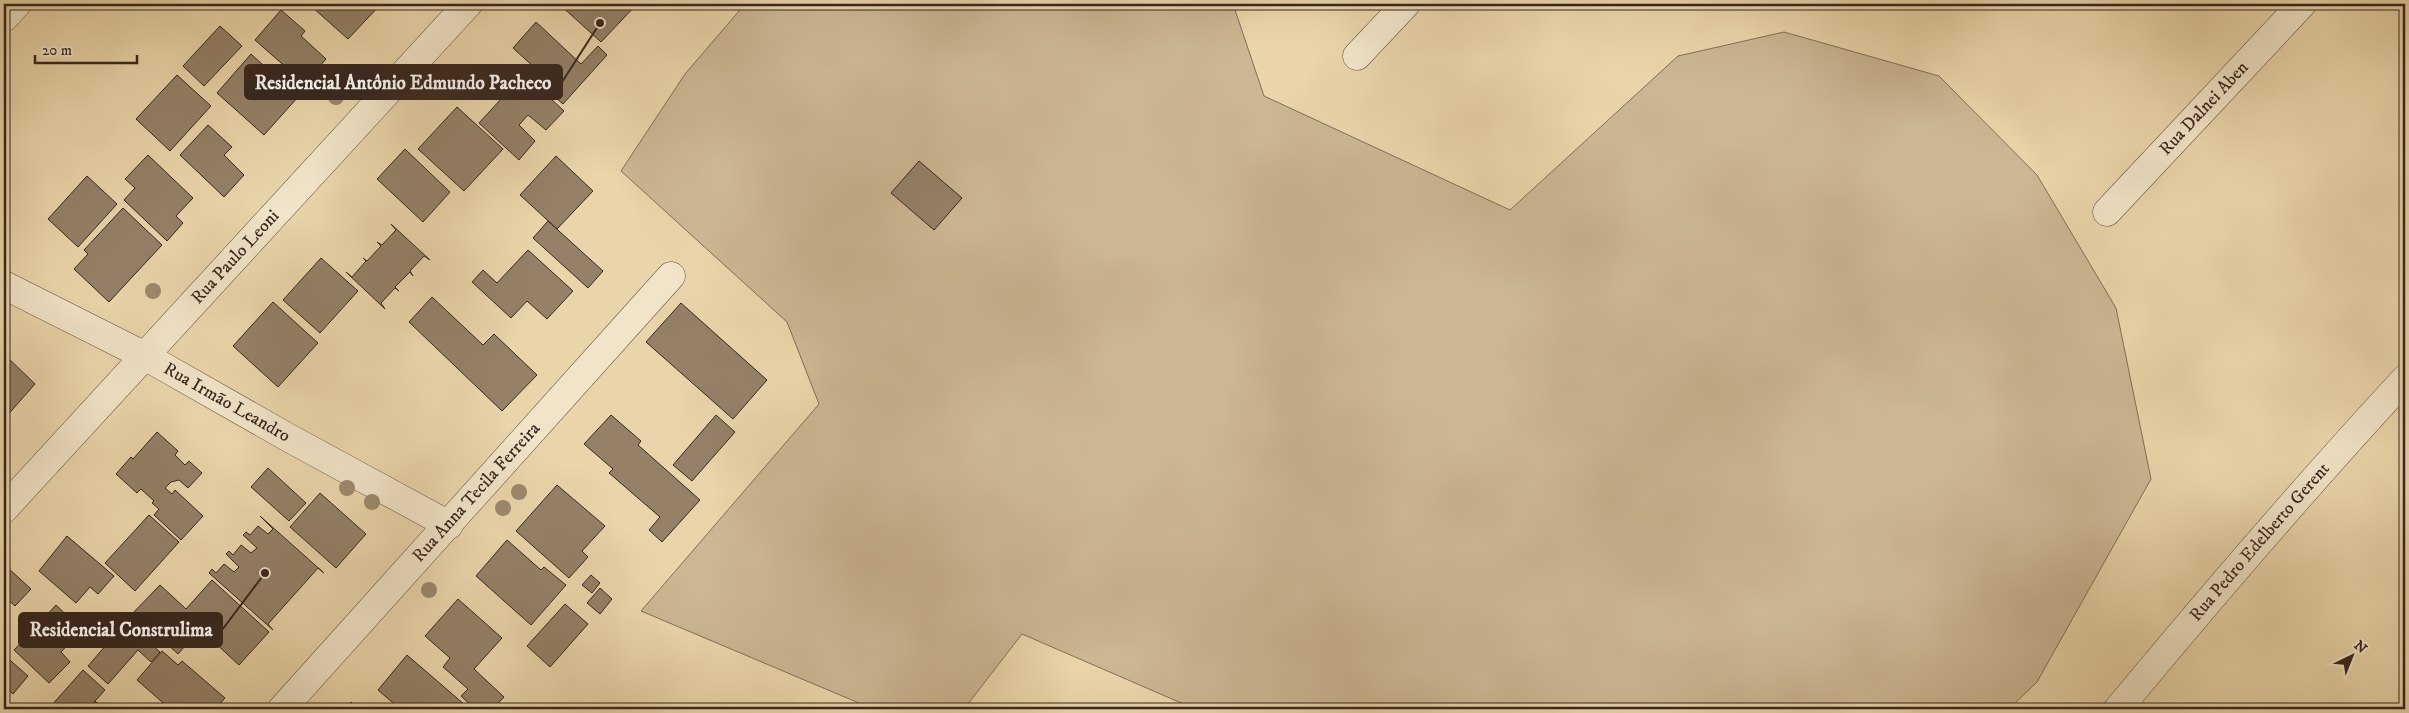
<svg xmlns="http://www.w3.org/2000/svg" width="2409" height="713" viewBox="0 0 2409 713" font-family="'IM FELL DW Pica',serif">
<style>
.green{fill:#cbb793;stroke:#806f5a}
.building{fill:#948168;stroke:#362720}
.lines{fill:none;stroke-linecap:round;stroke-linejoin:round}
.minor-casing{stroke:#635242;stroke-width:29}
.minor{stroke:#f1e4c8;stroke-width:28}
.tree{fill:#9b896e}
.labels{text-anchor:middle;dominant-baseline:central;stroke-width:4;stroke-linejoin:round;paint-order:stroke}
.street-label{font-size:18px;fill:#362720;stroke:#f1e4c8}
.leader{fill:none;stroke:#362720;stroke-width:2}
.callout-dot{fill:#362720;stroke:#f1e4c8;stroke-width:2}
.callout{fill:#362720;stroke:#362720;stroke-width:2}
.callout-label{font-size:19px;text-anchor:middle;font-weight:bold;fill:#fff}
</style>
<rect width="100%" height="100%" fill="#ead5aa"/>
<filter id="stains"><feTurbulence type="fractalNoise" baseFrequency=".004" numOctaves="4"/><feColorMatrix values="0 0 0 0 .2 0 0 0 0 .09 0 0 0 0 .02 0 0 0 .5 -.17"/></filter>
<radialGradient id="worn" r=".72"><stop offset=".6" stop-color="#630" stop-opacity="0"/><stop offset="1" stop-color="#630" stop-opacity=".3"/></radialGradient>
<path class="green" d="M745 4H1233L1264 96 1510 210 1678 56 1784 32 1939 76 2037 175 2116 308 2151 479 2037 682 2009 709H1195L1022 634 964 709H873L641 611 819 404 787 322 621 171 685 74Z"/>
<g class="building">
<path d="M315 4H381L348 39 312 7Z"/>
<path d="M559 4H637L601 42Z"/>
<path d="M281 10 305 31 301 36 326 59 299 90 284 76 289 70 255 40Z"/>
<path d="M536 22 581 64 598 46 607 55 563 104 544 88 551 80 547 77 546 78 513 48Z"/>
<path d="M220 26 242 46 204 86 183 66Z"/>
<path d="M251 54 298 97 264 135 217 93Z"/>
<path d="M524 74 564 111 546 130 528 115 519 125 535 141 519 160 479 123Z"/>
<path d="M177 75 211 106 170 151 136 119Z"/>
<path d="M457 107 503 149 464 191 418 149Z"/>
<path d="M208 125 232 147 224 155 244 175 224 197 180 155Z"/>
<path d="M405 149 450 192 423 222 377 179Z"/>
<path d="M148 155 193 198 176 216 183 223 167 241 124 200 135 188 125 179Z"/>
<path d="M556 156 593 191 557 229 520 195Z"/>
<path d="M919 161 962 198 934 230 891 193Z"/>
<path d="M87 176 117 204 78 247 48 219Z"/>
<path d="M123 208 162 245 109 302 74 269 88 254 84 250Z"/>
<path d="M548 221 603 271 588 288 533 238Z"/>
<path d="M391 224 430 260 424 256 410 271 413 276 410 272 395 287 399 291 395 288 381 303 385 309 346 272 352 277 366 261 363 258 367 261 381 246 377 242 382 245 396 230Z"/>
<path d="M528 250 573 291 547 319 527 301 511 318 472 282 483 270 497 283Z"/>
<path d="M321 258 358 291 320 333 283 300Z"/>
<path d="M432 297 483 345 494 334 537 375 502 411 409 322Z"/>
<path d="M273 302 318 343 278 387 233 346Z"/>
<path d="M681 303 767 380 733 419 646 342Z"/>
<path d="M4 354 35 384 5 418 4 416Z"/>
<path d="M611 415 641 441 638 445 700 500 662 542 649 530 660 517 609 473 613 469 584 444Z"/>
<path d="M716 415 735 432 692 481 673 465Z"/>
<path d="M157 432 178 451 175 455 185 465 189 461 202 473 188 488 179 480 171 482 165 488 172 494 175 490 203 516 181 540 154 515 159 509 152 503 154 501 141 489 137 493 116 474 131 457 133 459Z"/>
<path d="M268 468 306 503 289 521 251 487Z"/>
<path d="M557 485 605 526 582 551 588 557 569 578 516 531Z"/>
<path d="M320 493 366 534 336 568 290 527Z"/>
<path d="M149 515 179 542 135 591 105 563Z"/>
<path d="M260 516 324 573 318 568 268 624 273 630 209 573 212 569 216 573 224 564 234 572 239 567 226 554 229 551 233 555 241 545 251 553 257 548 243 535 246 532 250 535 258 526 268 534 273 529Z"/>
<path d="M67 536 114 576 98 594 90 587 76 603 39 571Z"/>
<path d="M507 540 541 570 544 567 566 585 531 625 476 576Z"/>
<path d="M8 568 31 589 15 606 4 596V571Z"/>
<path d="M591 575 600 583 592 593 582 585Z"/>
<path d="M212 580 269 632 239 665 200 629 178 654 133 613 160 585 186 609Z"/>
<path d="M600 588 612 599 600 614 587 603Z"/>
<path d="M458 599 502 638 474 669 504 697 493 709H475L461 696 468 689 443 667 450 658 425 636Z"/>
<path d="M565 604 588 624 550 667 527 646Z"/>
<path d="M56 605 82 630 61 652 70 662 49 683 14 650Z"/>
<path d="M126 622 160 652 151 662 138 650 108 684 88 666Z"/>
<path d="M162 651 178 665 182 661 225 698 215 709H170L137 680Z"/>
<path d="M4 655 28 676 13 694 5 687 4 689Z"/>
<path d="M407 655 465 705 462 709H400L378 690Z"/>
<path d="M83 670 105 690 88 709H55L51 706Z"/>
<path d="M95 701 104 709H88Z"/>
<path d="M351 702 359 709H344Z"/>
</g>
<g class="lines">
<defs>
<g id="minor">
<path d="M4 18 17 4"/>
<path d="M1357 56 1406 4"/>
<path id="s1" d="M2107 212 2302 4"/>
<path id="s2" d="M4 285 143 355 289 438 449 525"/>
<path id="s3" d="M4 509 468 4"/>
<path id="s4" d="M282 709 671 276"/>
<path id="s5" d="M2118 709C2211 597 2306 486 2405 379"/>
</g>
</defs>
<use href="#minor" class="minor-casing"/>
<use href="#minor" class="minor"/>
</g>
<g class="tree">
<circle cx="336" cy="97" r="8"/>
<circle cx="153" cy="291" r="8"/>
<circle cx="347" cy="488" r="8"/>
<circle cx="519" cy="492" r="8"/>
<circle cx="372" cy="502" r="8"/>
<circle cx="503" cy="508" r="8"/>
<circle cx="429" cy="590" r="8"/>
</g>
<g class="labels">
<g class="street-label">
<text stroke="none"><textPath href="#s1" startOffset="142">Rua Dalnei Aben</textPath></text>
<text stroke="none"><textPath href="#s3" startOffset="342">Rua Paulo Leoni</textPath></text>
<text stroke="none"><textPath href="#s2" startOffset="252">Rua Irmão Leandro</textPath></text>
<text stroke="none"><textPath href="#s4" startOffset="291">Rua Anna Tecila Ferreira</textPath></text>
<text stroke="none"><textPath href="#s5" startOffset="219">Rua Pedro Edelberto Gerent</textPath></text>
</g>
</g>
<path class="leader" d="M600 23L562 82M265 573L222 630"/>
<g class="callout-dot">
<circle cx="600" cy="23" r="5"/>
<circle cx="265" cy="573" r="5"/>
</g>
<g class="callout">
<rect x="245" y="65" width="317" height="34" rx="5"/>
<rect x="19" y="613" width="203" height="34" rx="5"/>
</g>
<g class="callout-label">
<text x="403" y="89">Residencial Antônio Edmundo Pacheco</text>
<text x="121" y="636">Residencial Construlima</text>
</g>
<rect width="2409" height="713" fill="none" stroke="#ead5aa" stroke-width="20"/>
<rect x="5" y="5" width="2399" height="703" fill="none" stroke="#362720" stroke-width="2.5"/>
<rect x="10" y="10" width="2389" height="693" fill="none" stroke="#362720"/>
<g transform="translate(2352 656) rotate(43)" stroke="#f1e4c8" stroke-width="4" paint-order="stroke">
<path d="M0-4L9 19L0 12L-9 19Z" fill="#362720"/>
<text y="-8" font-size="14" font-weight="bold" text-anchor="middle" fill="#362720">N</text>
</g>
<path d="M35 55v8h102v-8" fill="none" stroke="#362720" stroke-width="2.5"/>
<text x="42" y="55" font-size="15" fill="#362720" stroke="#f1e4c8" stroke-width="4" paint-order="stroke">20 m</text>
<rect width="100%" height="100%" filter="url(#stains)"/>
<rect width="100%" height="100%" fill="url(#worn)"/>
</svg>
